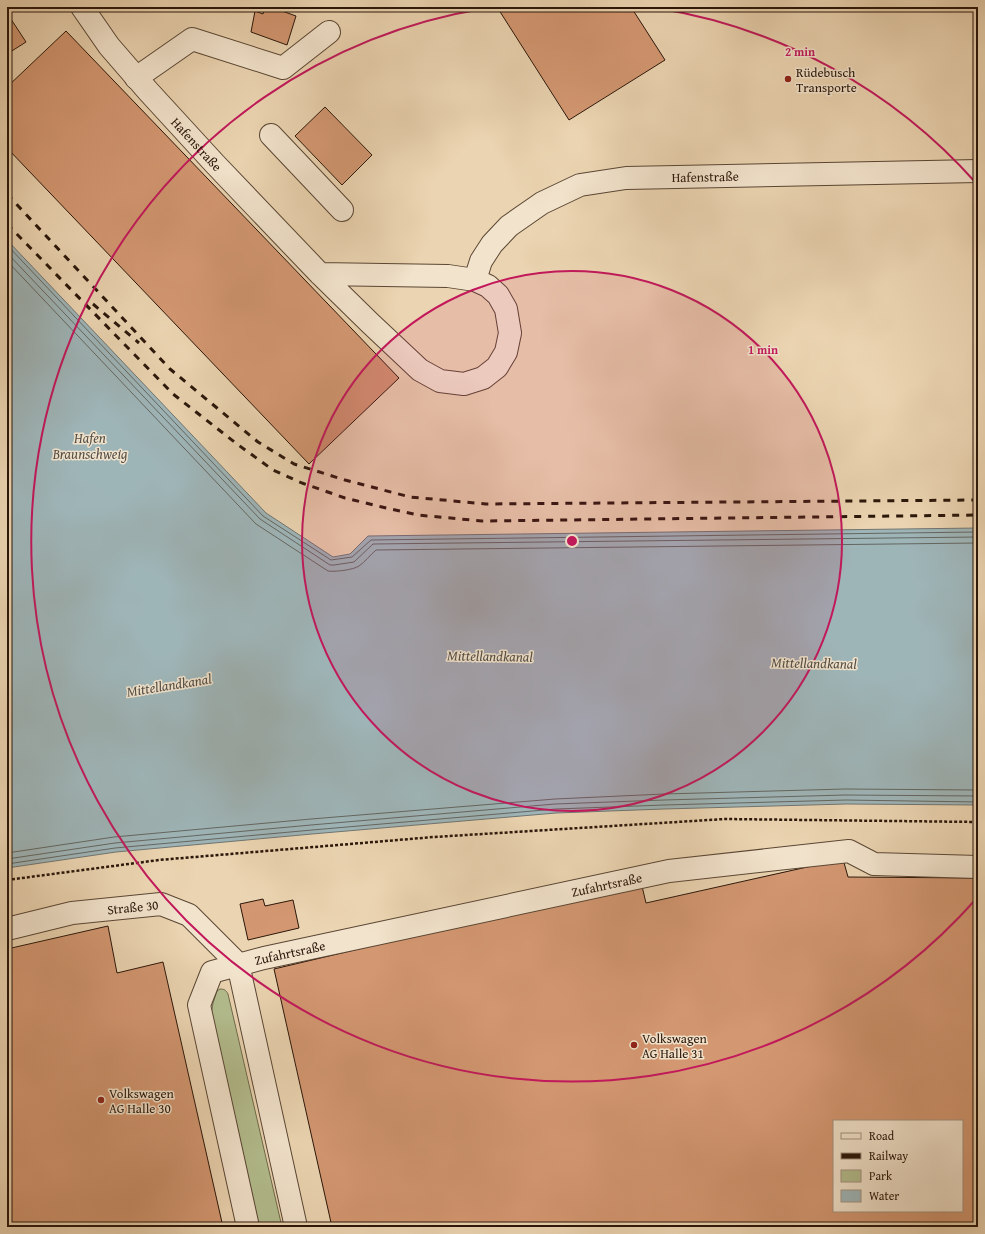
<svg xmlns="http://www.w3.org/2000/svg" width="985" height="1234" viewBox="0 0 985 1234" font-family="'Gentium Book Plus',serif">
<style>
.green{fill:#b3bd8e;stroke:#6e6a4c}
.water{fill:#9eb5b8;stroke:#707572}
.lines{fill:none;stroke-linecap:round;stroke-linejoin:round}
.shore{stroke:#646661;stroke-width:1}
.building{fill:#d39771;stroke:#2a160a;fill-rule:evenodd}
.minor-casing{stroke:#5a4634;stroke-width:24}
.path{stroke:#2a160a;stroke-width:2.5;stroke-dasharray:3 2;stroke-linecap:butt}
.minor{stroke:#f2e3cc;stroke-width:22}
.rail{stroke:#2a160a;stroke-width:3;stroke-dasharray:7 7;stroke-linecap:butt}
.ring{fill:none;stroke:#c2185b;stroke-width:2}
.poi-dot{fill:#8f2418;stroke:#f2e3cc;stroke-width:1.5}
.labels{text-anchor:middle;dominant-baseline:central;stroke-width:3;stroke-linejoin:round;paint-order:stroke}
.poi-label{font-size:13px;fill:#2a160a;stroke:#f2e3cc;text-anchor:start}
.street-label{font-size:13px;fill:#2a160a;stroke:#f2e3cc}
.water-label{font-size:14px;font-style:italic;fill:#534e47;stroke:#f2e3cc}
.centre{fill:#c2185b;stroke:#f2e3cc;stroke-width:2}
.ring-label{font-size:12px;text-anchor:middle;font-weight:bold;fill:#c2185b;stroke:#f2e3cc;stroke-width:3;stroke-linejoin:round;paint-order:stroke}
</style>
<rect width="100%" height="100%" fill="#ebd4b1"/>
<filter id="stains"><feTurbulence type="fractalNoise" baseFrequency=".005" numOctaves="4"/><feColorMatrix values="0 0 0 0 .2 0 0 0 0 .09 0 0 0 0 .02 0 0 0 .5 -.17"/></filter>
<radialGradient id="worn" r=".72"><stop offset=".6" stop-color="#630" stop-opacity="0"/><stop offset="1" stop-color="#630" stop-opacity=".3"/></radialGradient>
<path class="green" d="M220 989C224 989 226 990 228 994L282 1227H257L210 1021 213 1003 217 991Z"/>
<path class="water" d="M7 240 266 513 333 557 350 554 368 536 978 528V805L846 804 664 809 556 813 312 834 116 852 7 868Z"/>
<g class="lines">
<g class="shore">
<path d="M7 245 263 516 331 560 352 557 371 540 978 532"/>
<path d="M7 253 260 519 330 565H334L354 562 373 544 978 537"/>
<path d="M7 261 256 524 328 571C335 572 353 570 359 566 365 562 370 555 376 550L978 543"/>
<path d="M7 853 114 837 311 819 555 799 664 794 845 789 978 790"/>
<path d="M7 859 115 843 311 825 555 804 664 800 845 795 978 796"/>
<path d="M7 864 115 848 312 830 556 809 664 805 846 800 978 802"/>
</g>
</g>
<g class="building">
<path d="M265 7H271L296 16 287 45 251 32 255 11 263 14Z"/>
<path d="M497 7H631L665 60 569 120Z"/>
<path d="M7 13 26 42 7 54Z"/>
<path d="M66 31 399 378 309 464 7 148V87Z"/>
<path d="M325 107 372 155 342 185 295 136Z"/>
<path d="M843 859 848 877 978 878V1227H332L274 969 641 882 646 903ZM834 1121H962V1211H834Z"/>
<path d="M263 899 265 906 293 900 299 928 248 940 240 904Z"/>
<path d="M108 926 117 973 163 962 223 1227H7V949Z"/>
</g>
<g class="lines">
<defs>
<g id="minor">
<path id="s1" d="M82 7 109 46 148 91 215 164 320 274 370 323 420 370 440 381 464 384 483 378 497 367 506 352 510 333 506 309 498 295 488 286 475 280 448 276 320 274"/>
<path d="M136 78 192 39 283 68 329 32"/>
<path d="M271 135 342 210"/>
<path id="s2" d="M475 280 481 261 492 244 509 226 542 203 580 185 626 178 978 171"/>
<path id="s3" d="M7 929 72 913 161 904 189 915 238 964"/>
<path d="M238 964 296 1227"/>
<path id="s4" d="M248 1227 199 1005 212 972 264 958 669 871 849 851 874 864 978 867"/>
</g>
</defs>
<use href="#minor" class="minor-casing"/>
<path class="path" d="M7 880 159 860 434 837 725 819 978 822"/>
<use href="#minor" class="minor"/>
<g class="rail">
<path d="M7 194 170 369 258 442 294 464 345 480 410 497 486 504 978 500"/>
<path d="M7 224 173 394 237 444 273 470 302 483 345 498 382 507 418 515 482 521 978 515"/>
<path d="M93 304 139 343"/>
</g>
</g>
<circle cx="572" cy="541" r="270" fill="#c2185b" fill-opacity=".12"/>
<g class="ring">
<circle cx="572" cy="541" r="270"/>
<path d="M976 899A540 540 0 1 1 488 8M656 8A540 540 0 0 1 976 183"/>
</g>
<g class="poi-dot">
<circle cx="788" cy="79" r="4"/>
<circle cx="634" cy="1045" r="4"/>
<circle cx="101" cy="1100" r="4"/>
</g>
<g class="labels">
<g class="poi-label">
<text x="796" y="72">Rüdebusch<tspan x="796" dy="15">Transporte</tspan></text>
<text x="642" y="1038">Volkswagen<tspan x="642" dy="15">AG Halle 31</tspan></text>
<text x="109" y="1093">Volkswagen<tspan x="109" dy="15">AG Halle 30</tspan></text>
</g>
<g class="street-label">
<text stroke="none"><textPath href="#s1" startOffset="179">Hafenstraße</textPath></text>
<text stroke="none"><textPath href="#s2" startOffset="273">Hafenstraße</textPath></text>
<text stroke="none"><textPath href="#s4" startOffset="667">Zufahrtsraße</textPath></text>
<text stroke="none"><textPath href="#s3" startOffset="128">Straße 30</textPath></text>
<text stroke="none"><textPath href="#s4" startOffset="343">Zufahrtsraße</textPath></text>
</g>
<g class="water-label">
<text x="90" y="438">Hafen<tspan x="90" dy="16">Braunschweig</tspan></text>
<text transform="translate(490 656) rotate(1)">Mittellandkanal</text>
<text transform="translate(814 663) rotate(1)">Mittellandkanal</text>
<text transform="translate(169 685) rotate(-9)">Mittellandkanal</text>
</g>
</g>
<circle cx="572" cy="541" r="6" class="centre"/>
<g class="ring-label">
<text x="800" y="56">2 min</text>
<text x="763" y="354">1 min</text>
</g>
<rect width="985" height="1234" fill="none" stroke="#ebd4b1" stroke-width="24"/>
<rect x="8" y="8" width="969" height="1218" fill="none" stroke="#2a160a" stroke-width="2"/>
<rect x="12" y="12" width="961" height="1210" fill="none" stroke="#2a160a"/>
<rect x="833" y="1120" width="130" height="92" fill="#f2e3cc" stroke="#a2917e"/>
<rect x="841" y="1133" width="20" height="6" fill="#f2e3cc" stroke="#a2917e"/>
<text x="869" y="1140" font-size="12" fill="#2a160a">Road</text>
<rect x="841" y="1153" width="20" height="6" fill="#2a160a" stroke="#a2917e"/>
<text x="869" y="1160" font-size="12" fill="#2a160a">Railway</text>
<rect x="841" y="1170" width="20" height="12" fill="#b3bd8e" stroke="#a2917e"/>
<text x="869" y="1180" font-size="12" fill="#2a160a">Park</text>
<rect x="841" y="1190" width="20" height="12" fill="#9eb5b8" stroke="#a2917e"/>
<text x="869" y="1200" font-size="12" fill="#2a160a">Water</text>
<rect width="100%" height="100%" filter="url(#stains)"/>
<rect width="100%" height="100%" fill="url(#worn)"/>
</svg>
